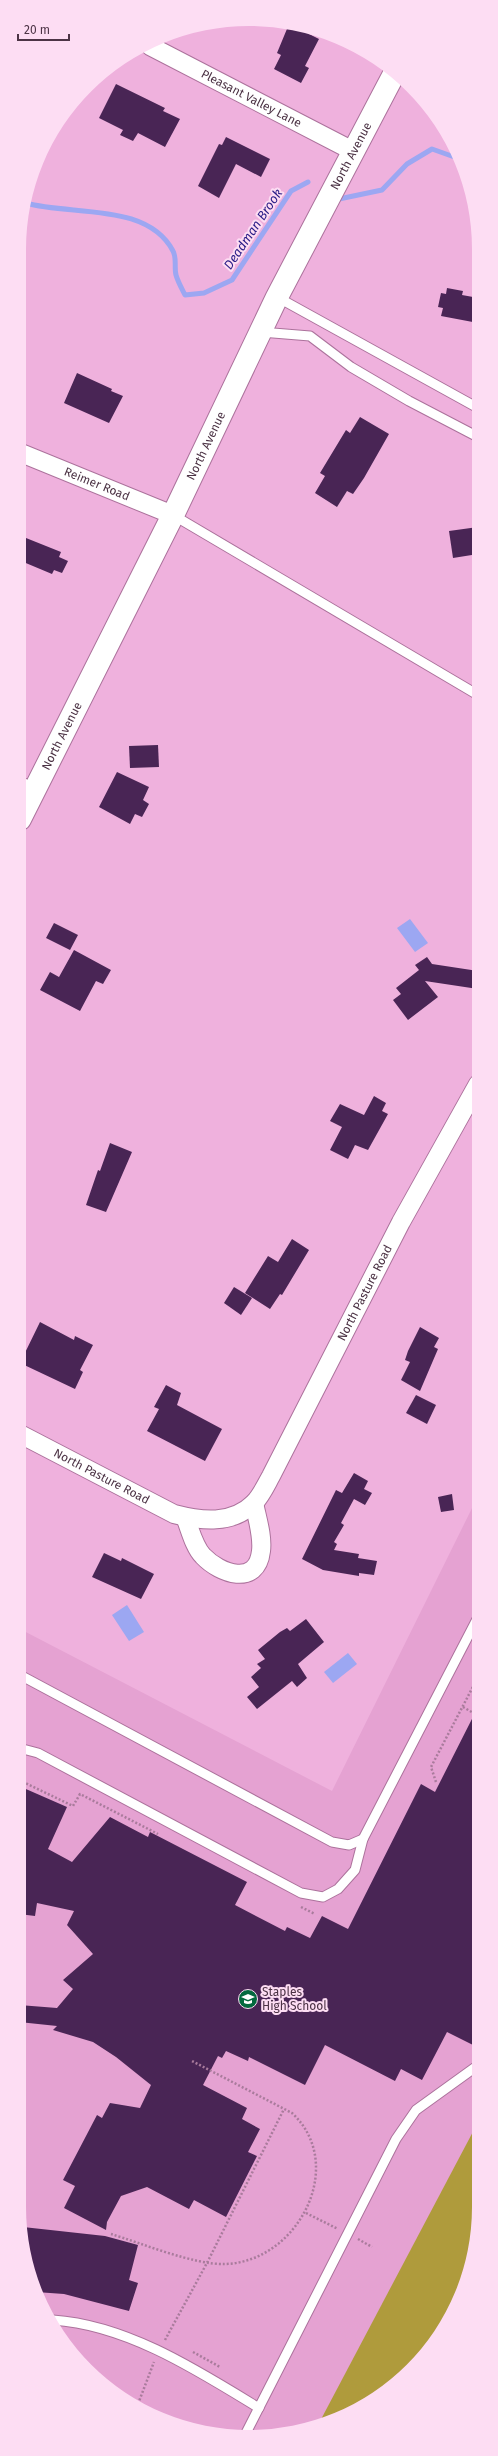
<svg xmlns="http://www.w3.org/2000/svg" width="498" height="2456" viewBox="0 0 498 2456" font-family="'Fira Sans',sans-serif">
<style>
.built{fill:#e5a2d2}
.green{fill:#af9b3c}
.water{fill:#9ca7f2}
.lines{fill:none;stroke-linecap:round;stroke-linejoin:round}
.stream{stroke:#9ca7f2;stroke-width:5}
.building{fill:#492555}
.lane-casing{stroke:#ac729c;stroke-width:11}
.street-casing{stroke:#ac729c;stroke-width:20}
.secondary-casing{stroke:#ac729c;stroke-width:24}
.path{stroke:#a97b9c;stroke-width:2.5;stroke-dasharray:2 2;stroke-linecap:butt}
.lane{stroke:#fff;stroke-width:9}
.street{stroke:#fff;stroke-width:18}
.secondary{stroke:#fff;stroke-width:22}
.labels{text-anchor:middle;dominant-baseline:central;stroke-width:4;stroke-linejoin:round;paint-order:stroke}
.street-label{font-size:12px;fill:#4c3345;stroke:#fdddf3}
.poi-label{font-size:12px;fill:#4c3345;stroke:#fdddf3;text-anchor:start}
.water-label{font-size:13px;font-style:italic;fill:#281c86;stroke:#fdddf3}
</style>
<rect width="100%" height="100%" fill="#efb1dd"/>
<path class="built" d="M478 1496 477 2237 455 2309 400 2380 323 2425 234 2437 161 2419 86 2369 36 2295 19 2207 20 1629 332 1791Z"/>
<path class="green" d="M476 2126 477 2237 455 2309 400 2380 318 2425Z"/>
<g class="water">
<path d="M410 919 428 943 415 952 397 928Z"/>
<path d="M127 1605 144 1632 129 1641 112 1615Z"/>
<path d="M348 1653 357 1664 333 1683 324 1672Z"/>
</g>
<g class="lines">
<g class="stream">
<path d="M339 199 382 190 407 164 432 149 460 159"/>
<path d="M26 203C71 216 147 202 173 251 177 258 174 268 176 275 178 282 182 289 185 295L204 293 232 280 291 191 308 182"/>
</g>
</g>
<g class="building">
<path d="M289 24 311 31 309 34 319 39 305 66 309 68 301 83 274 69 281 55 277 53Z"/>
<path d="M116 84 165 108 163 111 180 119 165 147 138 133 133 141 120 135 123 130 99 118Z"/>
<path d="M226 137 270 159 261 177 236 164 219 198 198 186 219 144 222 145Z"/>
<path d="M447 288 463 291 462 295 473 297V300L478 302V323L441 316 443 308 438 307 441 293 446 294Z"/>
<path d="M77 373 112 389 111 391 123 396 109 423 64 403Z"/>
<path d="M360 417 389 434 364 478 353 494 347 491 337 507 315 493 325 476 320 473 346 430 350 433Z"/>
<path d="M478 527V554L453 558 449 531Z"/>
<path d="M21 536 61 552 59 557 68 561 62 573 54 570 52 574 21 561Z"/>
<path d="M158 745 159 767 130 768 129 746Z"/>
<path d="M117 772 149 787 143 800 149 804 142 817 135 814 130 824 99 807Z"/>
<path d="M54 923 78 935 70 950 46 938Z"/>
<path d="M74 950 111 970 103 984 96 981 80 1011 40 990 50 972 59 977Z"/>
<path d="M427 957 432 964 478 971V989L425 981 438 997 408 1020 393 1000 401 994 396 988 419 970 415 965Z"/>
<path d="M374 1096 386 1103 382 1111 388 1114 368 1150 355 1145 348 1159 330 1150 342 1127 330 1121 340 1104 364 1115Z"/>
<path d="M110 1143 132 1152 106 1212 86 1205 98 1170 100 1171Z"/>
<path d="M292 1239 309 1250 282 1295 280 1294 270 1309 245 1293 268 1256 278 1262Z"/>
<path d="M234 1287 252 1298 241 1315 224 1303Z"/>
<path d="M40 1322 74 1340 75 1336 93 1345 80 1370 83 1372 75 1389 20 1363Z"/>
<path d="M420 1327 439 1338 434 1347 438 1349 420 1391 401 1380 410 1362 405 1360 408 1351Z"/>
<path d="M166 1385 181 1393 177 1405 222 1429 205 1461 147 1431 159 1409 154 1407Z"/>
<path d="M416 1395 436 1405 427 1424 406 1413Z"/>
<path d="M354 1473 368 1481 364 1489 372 1493 365 1505 354 1499 341 1523 344 1525 334 1542 337 1544 334 1550 359 1554 358 1558 377 1561 374 1575 359 1573V1576L323 1570 302 1559 336 1490 342 1493Z"/>
<path d="M452 1494 454 1510 441 1512 438 1497Z"/>
<path d="M104 1553 121 1561 122 1558 154 1574 141 1599 92 1577Z"/>
<path d="M306 1619 324 1642 298 1664 307 1678 297 1687 292 1681 257 1709 247 1697 259 1687 251 1677 261 1668 257 1664 265 1659 258 1650 280 1632 287 1628 290 1631Z"/>
<path d="M477 1709V2047L447 2032 422 2080 401 2069 395 2081 325 2045 305 2085 249 2057 248 2061 226 2051 222 2058 218 2056 203 2085 247 2108 242 2119 260 2129 248 2152 257 2156 226 2217 194 2200 189 2209 147 2187 121 2196 107 2222 106 2230 64 2208 75 2186 63 2180 97 2115 102 2118 110 2103 140 2108 151 2085 116 2057 93 2042 53 2030 57 2026 19 2022V2005L57 2008 73 1989 63 1980 93 1954 67 1925 74 1911 37 1903 35 1916 19 1914V1786L67 1807 48 1849 72 1862 110 1817 148 1837 150 1832 247 1882 235 1905 285 1931 287 1927 310 1938 322 1916 348 1929 421 1784 435 1792Z"/>
<path d="M23 2227 105 2236 138 2245 129 2280 138 2283 129 2311 64 2294 36 2292Z"/>
</g>
<g class="lines">
<defs>
<g id="lane">
<path d="M277 297 478 408"/>
<path d="M261 332 310 336 351 367 409 401 478 437"/>
<path d="M173 515 478 695"/>
<path d="M20 1675 332 1842 349 1845 363 1839"/>
<path d="M19 1748 38 1753 301 1893 323 1897 338 1889 355 1870 363 1839 477 1619"/>
<path d="M53 2320C127 2325 197 2370 259 2408"/>
<path d="M245 2435 396 2139 416 2110 477 2066"/>
</g>
<g id="street">
<path id="s1" d="M150 46 353 151"/>
<path id="s2" d="M21 453 173 515"/>
<path d="M20 786 33 793"/>
<path id="s3" d="M20 1434 174 1514C201 1521 232 1525 254 1503 261 1496 266 1485 271 1476L401 1222 478 1084"/>
<path d="M185 1517C190 1529 194 1547 203 1556 220 1574 257 1587 261 1551 263 1536 257 1518 254 1503"/>
</g>
<g id="secondary">
<path id="s4" d="M20 819 173 515 277 297 394 74"/>
</g>
</defs>
<use href="#lane" class="lane-casing"/>
<use href="#street" class="street-casing"/>
<use href="#secondary" class="secondary-casing"/>
<g class="path">
<path d="M463 1707 477 1715"/>
<path d="M19 1780 73 1806 80 1794 158 1834"/>
<path d="M436 1782 431 1767 477 1679"/>
<path d="M301 1907 315 1914"/>
<path d="M306 2213 338 2229"/>
<path d="M111 2234C141 2243 194 2265 225 2264 298 2262 348 2165 292 2113L192 2061"/>
<path d="M358 2239 372 2247"/>
<path d="M165 2340 208 2261 284 2109"/>
<path d="M193 2352 220 2367"/>
<path d="M138 2404 154 2362"/>
</g>
<use href="#lane" class="lane"/>
<use href="#street" class="street"/>
<use href="#secondary" class="secondary"/>
</g>
<defs>
<symbol id="school-disc" viewBox="-11 -11 22 22"><circle r="9.5" fill="#046a3f" stroke="#fdddf3"/><path d="M0-5L7-2L0 1L-7-2ZM-4 1L0 2.5L4 1V4Q0 6-4 4Z" fill="#fff"/></symbol>
</defs>
<g fill-rule="evenodd">
<use href="#school-disc" x="237" y="1988" width="22" height="22"/>
</g>
<g class="labels">
<g class="street-label">
<text stroke="none"><textPath href="#s1" startOffset="114">Pleasant Valley Lane</textPath></text>
<text stroke="none"><textPath href="#s4" startOffset="741">North Avenue</textPath></text>
<text stroke="none"><textPath href="#s4" startOffset="417">North Avenue</textPath></text>
<text stroke="none"><textPath href="#s2" startOffset="82">Reimer Road</textPath></text>
<text stroke="none"><textPath href="#s4" startOffset="93">North Avenue</textPath></text>
<text stroke="none"><textPath href="#s3" startOffset="496">North Pasture Road</textPath></text>
<text stroke="none"><textPath href="#s3" startOffset="92">North Pasture Road</textPath></text>
</g>
<g class="poi-label">
<text x="262" y="1992">Staples<tspan x="262" dy="14">High School</tspan></text>
</g>
<g class="water-label">
<text transform="translate(253 229) rotate(-56)">Deadman Brook</text>
</g>
</g>
<path d="M0 0H498V2456H0ZM249 26H249A223 223 0 0 1 472 249V2207A223 223 0 0 1 249 2430H249A223 223 0 0 1 26 2207V249A223 223 0 0 1 249 26Z" fill="#fdddf3" fill-rule="evenodd"/>
<path d="M18 34v6h51v-6" fill="none" stroke="#4c3345" stroke-width="2"/>
<text x="24" y="34" font-size="12" fill="#4c3345" stroke="#fdddf3" stroke-width="3" paint-order="stroke">20 m</text>
</svg>
